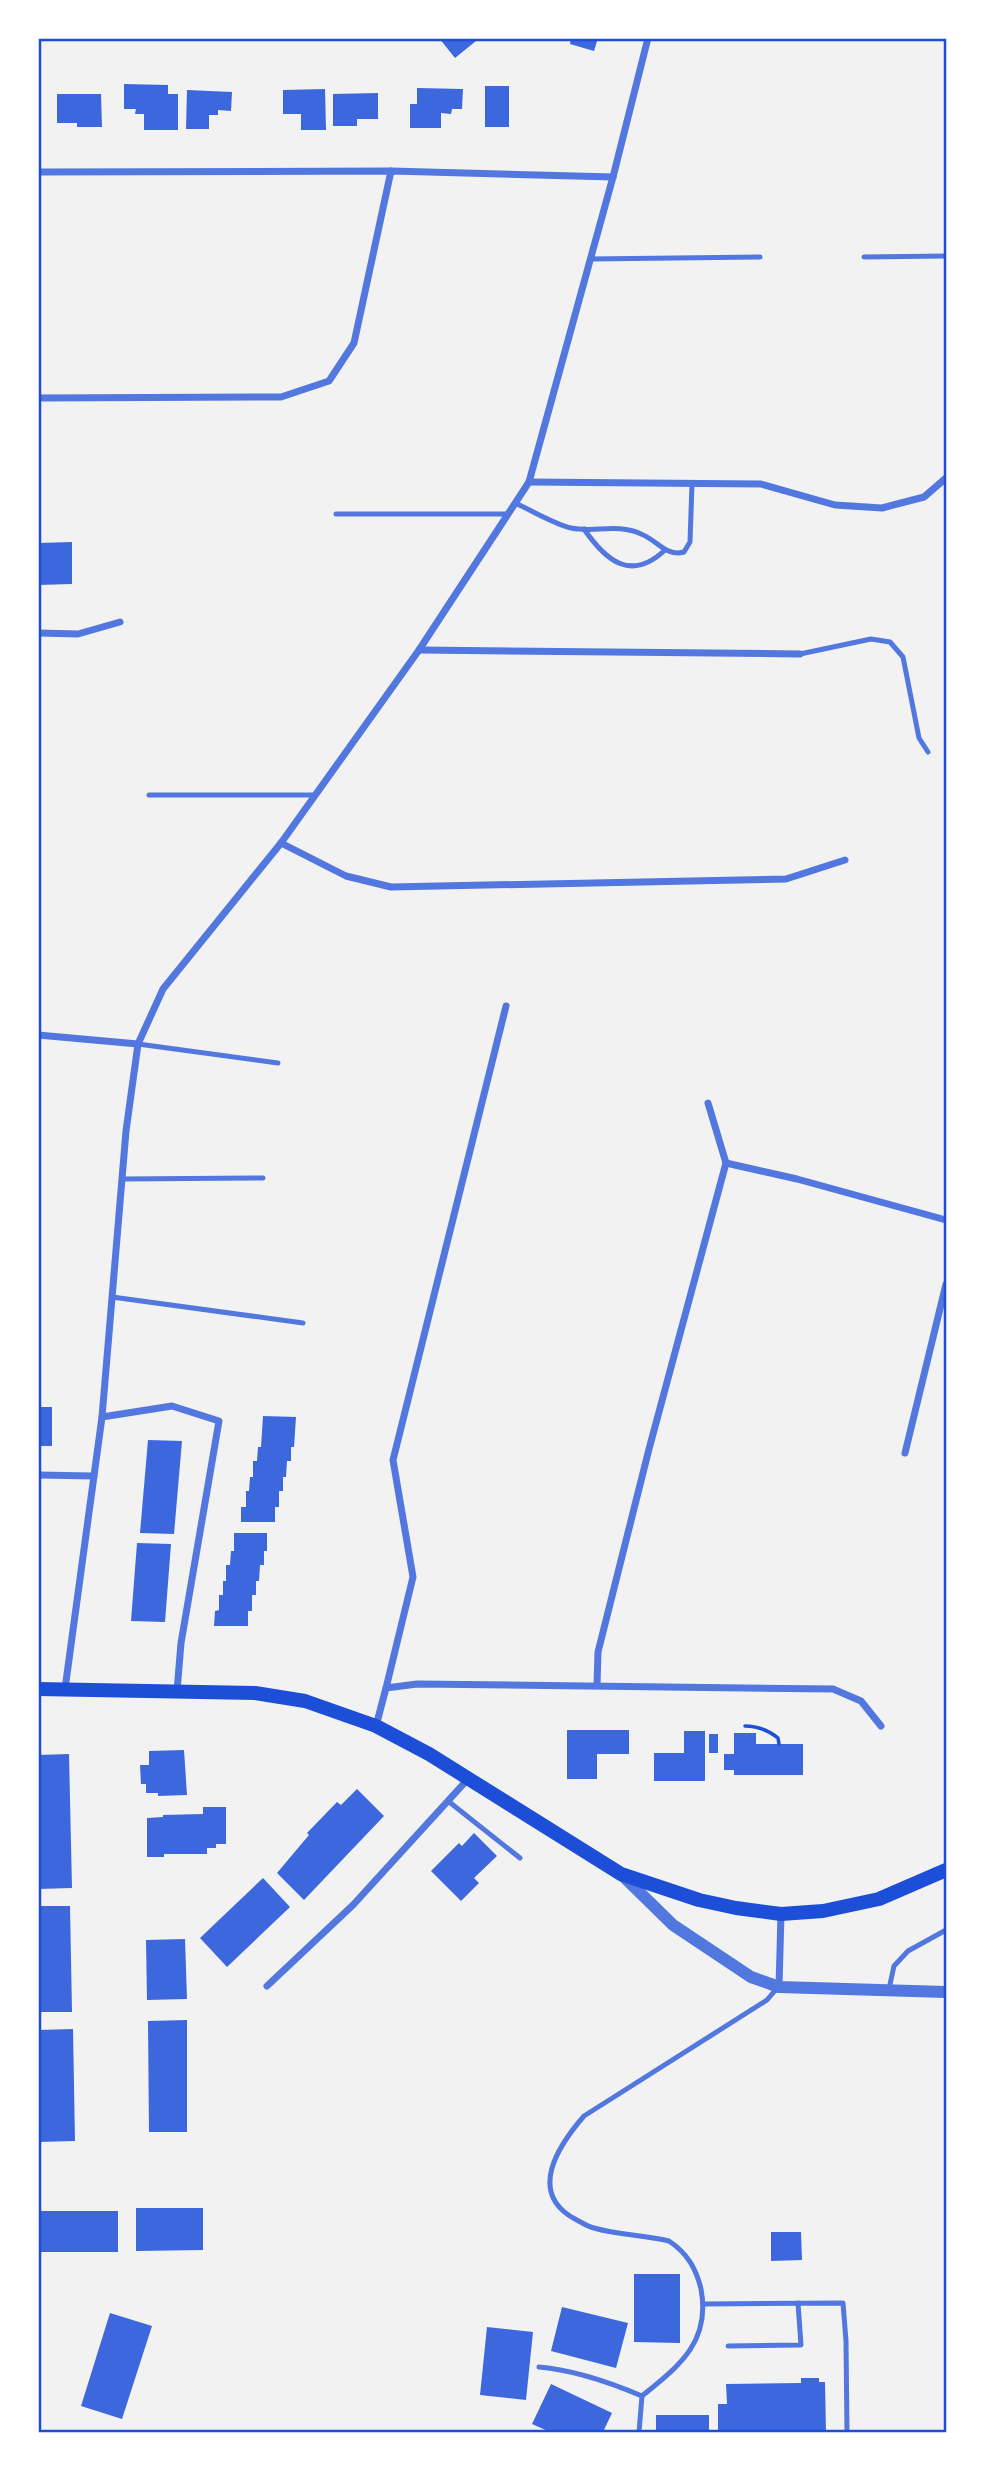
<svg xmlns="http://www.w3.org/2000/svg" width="985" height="2471" viewBox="0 0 985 2471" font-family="'Noto Sans',sans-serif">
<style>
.building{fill:#3d67dc}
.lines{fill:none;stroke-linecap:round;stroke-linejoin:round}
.path{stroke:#1d4ed8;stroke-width:3.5}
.service{stroke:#5277de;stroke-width:5}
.minor{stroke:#5277de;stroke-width:7}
.tertiary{stroke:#5277de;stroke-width:12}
.secondary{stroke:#1d4ed8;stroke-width:14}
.neatline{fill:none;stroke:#1d4ed8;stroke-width:2.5}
</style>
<rect width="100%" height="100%" fill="#f2f2f2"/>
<g class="building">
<path d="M439 38H473L476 41 455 58Z"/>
<path d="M571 38H598L594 51 570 44Z"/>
<path d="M124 84 168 85V94H178V130H144V114H135L136 109H124Z"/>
<rect x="485" y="86" width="24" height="41"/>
<path d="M417 88 463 89 462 109H452L451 114 441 113V128H410V104H417Z"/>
<path d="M325 89 326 130H301V114H283V90Z"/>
<path d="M187 90 232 92 231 111 218 110V115H209V129H186Z"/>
<path d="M378 93V119H357V126H333V94Z"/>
<path d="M57 94H101L102 127H77V123H57Z"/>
<path d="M72 542V584L38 585V543Z"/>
<rect x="38" y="1407" width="14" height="39"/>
<path d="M263 1416 296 1417 294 1447H291V1461H287L286 1477H283V1491H279V1507H275V1522H241V1507H246V1491H249L250 1477H253V1461H257L258 1447H261Z"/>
<path d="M148 1440 182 1441 174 1534 140 1533Z"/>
<path d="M234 1533H267V1551H264V1565H260L259 1581H256V1595H252V1611H248V1626H214L215 1611 219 1610V1595H223V1581H226V1565H230L231 1551H234Z"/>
<path d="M137 1543 171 1544 165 1622 131 1621Z"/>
<path d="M567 1730H629V1754H597V1779H567Z"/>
<path d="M684 1731H705V1781H654V1753H684Z"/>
<path d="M734 1733H756V1744H803V1775H734V1770H724V1754H734Z"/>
<rect x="709" y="1734" width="9" height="19"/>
<path d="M184 1750 187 1795 158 1796V1793H146V1784H141L140 1765H149V1751Z"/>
<path d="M69 1754 72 1888 38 1889V1755Z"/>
<path d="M357 1789 384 1816 304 1900 277 1873 309 1835 307 1833 337 1802 341 1805Z"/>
<path d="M203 1807H226V1844H216V1848H207V1854H164V1857H147V1818L163 1817V1815L203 1814Z"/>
<path d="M474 1833 497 1856 474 1878 479 1883 461 1901 431 1871 459 1843 462 1846Z"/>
<path d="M263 1878 290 1907 227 1967 200 1938Z"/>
<path d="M38 1906H70L72 2012H38Z"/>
<path d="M185 1939 187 1999 147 2000 146 1940Z"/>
<path d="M187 2020V2132H149L148 2021Z"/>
<path d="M73 2029 75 2141 38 2142V2030Z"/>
<path d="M136 2208H203V2250L136 2251Z"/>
<rect x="38" y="2211" width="80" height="41"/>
<path d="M771 2232H801L802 2260 771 2261Z"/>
<path d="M634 2274H680V2343L634 2342Z"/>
<path d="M562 2307 628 2323 616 2368 551 2351Z"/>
<path d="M110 2313 152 2326 122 2419 81 2406Z"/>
<path d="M487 2327 533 2332 526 2400 480 2395Z"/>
<path d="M801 2378H819V2382H825L826 2432H718V2404H727L726 2384 801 2383Z"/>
<path d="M551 2384 612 2413 603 2432H550L532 2424Z"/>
<rect x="656" y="2415" width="53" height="17"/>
</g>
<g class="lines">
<path class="path" d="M745 1726C758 1726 768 1730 778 1738L779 1744"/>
<g class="service">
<path d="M864 257 946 256"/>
<path d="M590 259 760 257"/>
<path d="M515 503C533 511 552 523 571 528 594 533 617 523 641 534 657 540 666 557 684 552L690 542 692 484"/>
<path d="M336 514H508"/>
<path d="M584 529C606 561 631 582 665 550"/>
<path d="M800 654 871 639 890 642 903 657 919 738 928 752"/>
<path d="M149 795H315"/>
<path d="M138 1044 278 1063"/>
<path d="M122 1179 263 1178"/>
<path d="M112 1297 303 1323"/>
<path d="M448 1801 520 1858"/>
<path d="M889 1989 894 1966 908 1951 946 1930"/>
<path d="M704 2304 843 2303 846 2341 847 2432"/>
<path d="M728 2346 801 2345 798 2303"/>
<path d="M539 2367C575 2370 609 2382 642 2396"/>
<path d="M639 2432 642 2396C679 2366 711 2342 701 2289 696 2268 687 2253 669 2241 644 2235 618 2235 594 2228 588 2227 581 2222 575 2219 527 2193 558 2146 584 2116L767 2000 778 1987"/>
</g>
<g class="minor">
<path d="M38 172 391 171 613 177"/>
<path d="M38 398 281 397 329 381 354 343 391 171"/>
<path d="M529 482 761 484 835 505 882 508 924 497 946 478"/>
<path d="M38 633 78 634 120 622"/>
<path d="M419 650 800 654"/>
<path d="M281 843 346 876 391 887 786 879 845 860"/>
<path d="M38 1035 138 1044"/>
<path d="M708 1103 726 1163"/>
<path d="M726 1163 797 1179 946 1220"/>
<path d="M102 1417 172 1406 219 1421 181 1643 177 1691"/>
<path d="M905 1453 946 1284"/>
<path d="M38 1475 94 1476"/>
<path d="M597 1685 598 1652 649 1449 726 1163"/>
<path d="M386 1688 413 1577 393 1460 506 1006"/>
<path d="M65 1689 102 1417 126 1131 138 1044 163 989 281 843 419 650 529 482 613 177 648 38"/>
<path d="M376 1726 386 1688 417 1684 833 1689 861 1701 881 1726"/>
<path d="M267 1986 353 1905 468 1779"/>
<path d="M779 1987 781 1914"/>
</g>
<path class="tertiary" d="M622 1875 673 1925 751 1977 779 1987 946 1992"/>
<path class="secondary" d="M38 1689 255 1693 305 1701 376 1726 429 1754 621 1874 699 1900 736 1908 781 1914 823 1911 879 1899 946 1870"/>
</g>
<rect width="985" height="2471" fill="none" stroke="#ffffff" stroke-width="80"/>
<rect x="40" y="40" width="905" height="2391" class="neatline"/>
</svg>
